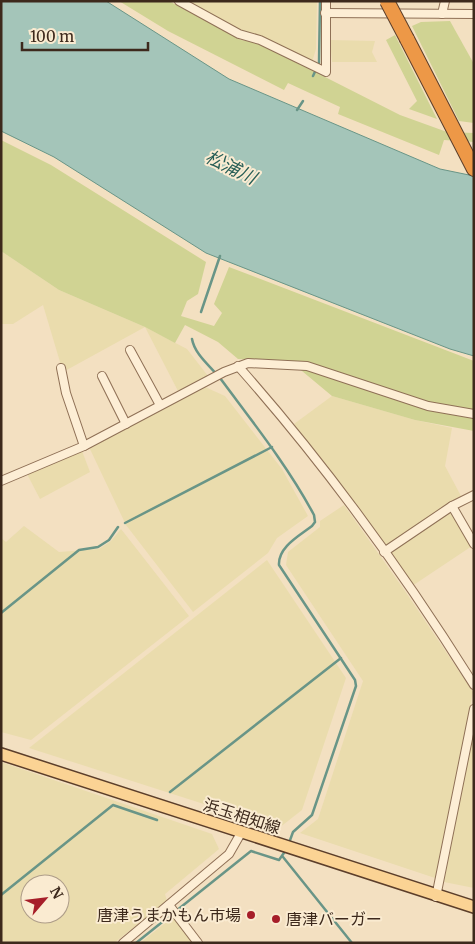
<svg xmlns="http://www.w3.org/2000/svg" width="475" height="944" viewBox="0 0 475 944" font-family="Merriweather,'Noto Sans JP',serif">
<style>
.farmland{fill:#eadcad;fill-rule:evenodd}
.green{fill:#d0d393}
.water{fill:#a4c5b9;stroke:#699587}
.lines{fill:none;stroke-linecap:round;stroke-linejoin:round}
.stream{stroke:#699587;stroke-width:2.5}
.street-casing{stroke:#8f7056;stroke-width:10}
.primary-casing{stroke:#5c3e2a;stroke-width:14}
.highway-casing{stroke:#5c3e2a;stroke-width:16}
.street{stroke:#fdeed5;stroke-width:8}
.primary{stroke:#fbd394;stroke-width:11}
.highway{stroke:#ed9847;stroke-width:14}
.highway-bridge-casing{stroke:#5c3e2a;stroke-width:16;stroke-linecap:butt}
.highway-bridge{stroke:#ed9847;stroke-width:14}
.poi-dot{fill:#a61e29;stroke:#faebd1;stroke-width:2}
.labels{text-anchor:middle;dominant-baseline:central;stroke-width:4;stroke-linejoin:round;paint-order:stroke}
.street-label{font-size:16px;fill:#3d291c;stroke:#faebd1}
.poi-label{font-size:16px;fill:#3d291c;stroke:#faebd1;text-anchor:end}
.water-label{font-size:18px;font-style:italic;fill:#295f57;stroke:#faebd1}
</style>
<rect width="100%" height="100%" fill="#f3e0c1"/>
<g class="farmland">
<path d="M183 1H317L316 49 312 62 257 35 239 32Z"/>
<path d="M330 40 375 41 372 52 377 62H332Z"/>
<path d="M1 251 59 290 145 327 187 349 208 376 178 391 145 327 63 372 43 305 13 324H1Z"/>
<path d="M205 387 225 396 282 469 308 516 277 538 268 553 193 612 126 525 89 447 182 397Z"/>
<path d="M332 396 415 420 452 428 445 466 461 496 448 503 472 546 412 586 294 424Z"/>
<path d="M82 451 90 472 40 499 27 474Z"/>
<path d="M344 505 405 591 473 692 435 878 300 833 318 819 363 681 286 565 288 552 320 527V521Z"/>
<path d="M24 526 59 552 99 549 111 541 121 529 189 616 31 740 1 732V538L6 542Z"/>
<path d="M267 560 346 678 302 810 279 828 29 748Z"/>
<path d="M474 727V888L444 882Z"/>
<path d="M1 762 212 834 219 849 165 894 167 901 114 943H1ZM30 884H60V914H30Z"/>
<path d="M173 917 193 943H140Z"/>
</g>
<g class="green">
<path d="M119 1H169L241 40 258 43 400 115 447 132 474 133V142L444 140 439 155 338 114 340 107 288 83 284 90 168 31Z"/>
<path d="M450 21 474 64V123L459 121 412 26 421 22Z"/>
<path d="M395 35 437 119 409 109 417 101 386 40Z"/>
<path d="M1 140 51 165 206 262 198 294 187 301 181 316 214 326 222 313 214 304 229 267 474 361V431L415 420 332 396 290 361 238 359 218 342 185 325 175 343 145 327 59 290 1 251Z"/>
</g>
<path class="water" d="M1 1H106L229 79 440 169 474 176V356L450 349 206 253 54 157 1 131Z"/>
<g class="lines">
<g class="stream">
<path d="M313 76 319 63 320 1"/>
<path d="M297 110 303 101"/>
<path d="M201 312 220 256"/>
<path d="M192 339C195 356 213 368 223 382 255 425 289 468 314 515L315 522 312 526C299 536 278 547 279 565L355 680 356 686 312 815 293 832 289 843"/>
<path d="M125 523 272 447"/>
<path d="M1 613 79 550 98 547 109 540 118 527"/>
<path d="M170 792 341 658"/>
<path d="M283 857 352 943"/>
<path d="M1 895 113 805 157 820"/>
<path d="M136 943 251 851 279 860 286 850"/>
</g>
<defs>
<g id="street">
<path d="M179 1 239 34 260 40 326 72V1"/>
<path d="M325 13 474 14"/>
<path d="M442 14 445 1"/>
<path d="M130 350 160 405"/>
<path d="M238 366C325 464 404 573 474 685"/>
<path d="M61 368 66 393 84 446"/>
<path d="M102 376 126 424"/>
<path d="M1 481 84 446 224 372 248 363 307 366 428 406 474 414"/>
<path d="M452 506 474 544"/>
<path d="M384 552 452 506 474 495"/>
<path d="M436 897 474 709"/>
<path d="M169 905 198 943"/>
<path d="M123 943 229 854 241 833"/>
</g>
<path id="primary" d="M1 754 474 907"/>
<path id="highway" d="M407 39 474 169"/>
</defs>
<use href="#street" class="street-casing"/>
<use href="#primary" class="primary-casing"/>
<use href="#highway" class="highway-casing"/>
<use href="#street" class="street"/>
<use href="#primary" class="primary"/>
<use href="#highway" class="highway"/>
<defs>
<path id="highway-bridge" d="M387 1 407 39"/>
</defs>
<use href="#highway-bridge" class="highway-bridge-casing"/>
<use href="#highway-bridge" class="highway-bridge"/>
</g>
<g class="poi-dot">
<circle cx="251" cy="915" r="5"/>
<circle cx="276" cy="919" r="5"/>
</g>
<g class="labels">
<g class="street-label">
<text transform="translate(242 816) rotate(18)">浜玉相知線</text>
</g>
<g class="poi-label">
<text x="241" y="915">唐津うまかもん市場</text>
<text x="286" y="919" text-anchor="start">唐津バーガー</text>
</g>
<g class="water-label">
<text transform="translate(231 167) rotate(26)">松浦川</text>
</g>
</g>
<rect width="475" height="944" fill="none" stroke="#3d291c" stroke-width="5"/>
<g transform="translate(45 899) rotate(62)"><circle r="24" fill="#faebd1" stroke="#ae9d89"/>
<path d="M0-4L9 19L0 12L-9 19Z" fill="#a61e29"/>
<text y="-8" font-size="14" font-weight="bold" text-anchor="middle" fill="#3d291c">N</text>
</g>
<path d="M22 42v8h126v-8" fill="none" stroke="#3d291c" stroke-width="2.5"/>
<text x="30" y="42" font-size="15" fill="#3d291c" stroke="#faebd1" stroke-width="4" paint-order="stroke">100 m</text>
</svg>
